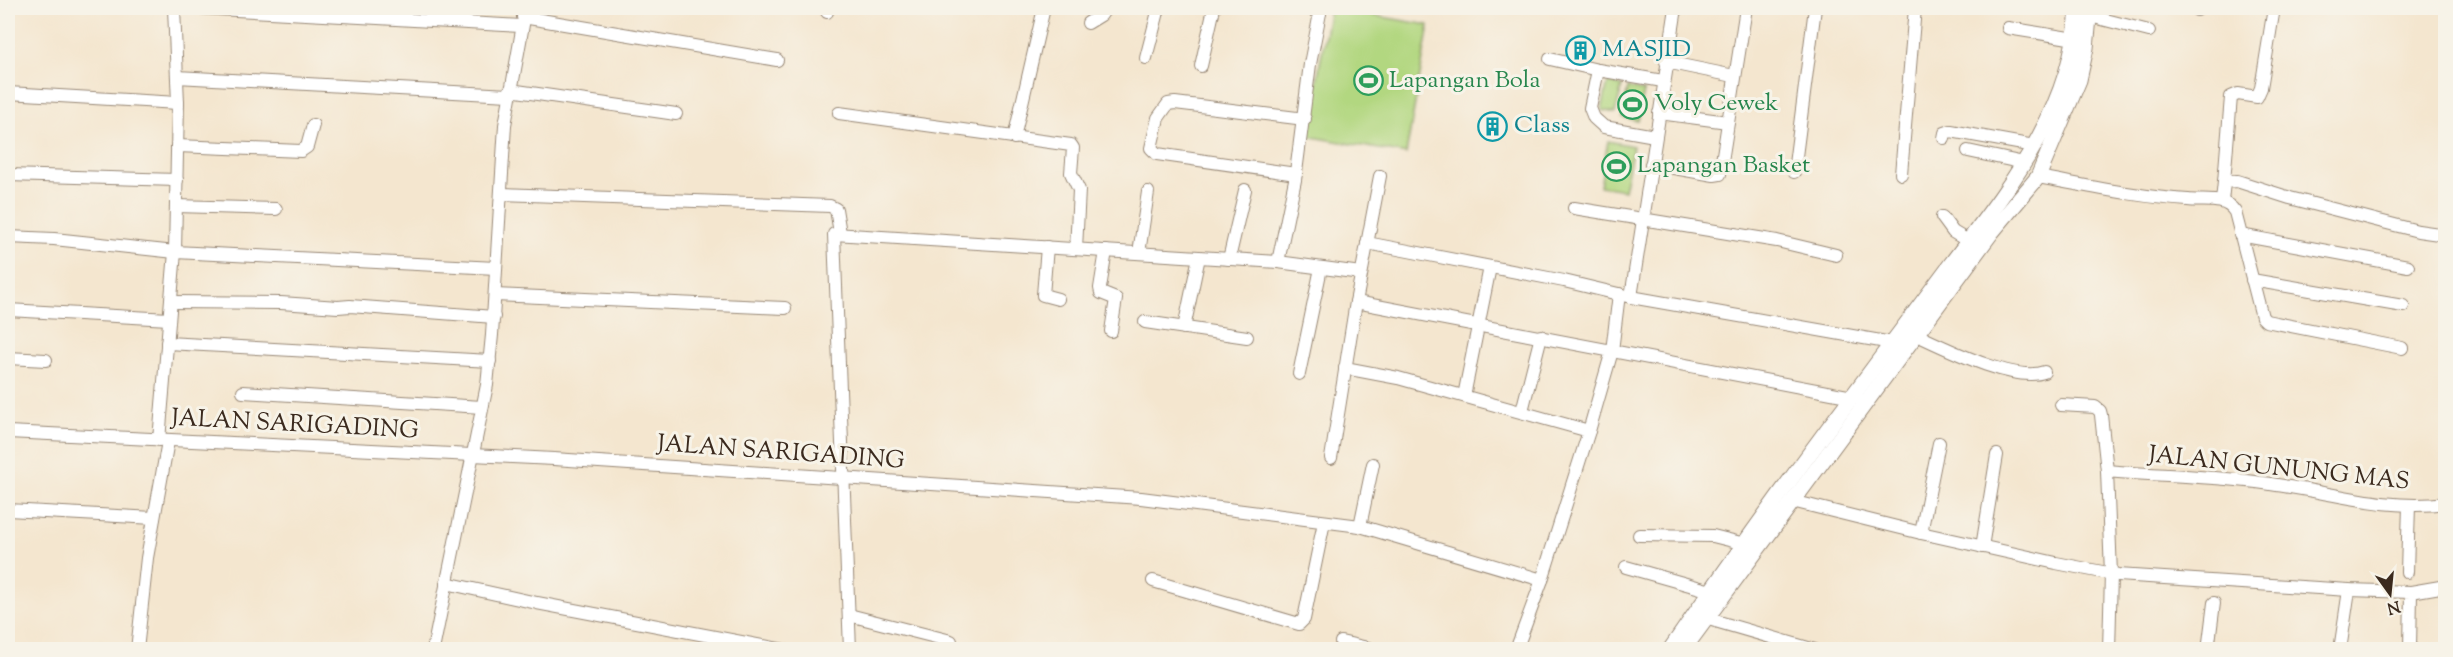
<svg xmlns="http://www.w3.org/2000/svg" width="2453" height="657" viewBox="0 0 2453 657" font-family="'Sorts Mill Goudy',serif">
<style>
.park{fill:#b2d780;stroke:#76804f;stroke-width:1.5}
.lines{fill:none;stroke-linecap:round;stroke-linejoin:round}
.minor-casing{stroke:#988876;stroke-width:14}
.major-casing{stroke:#988876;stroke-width:17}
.minor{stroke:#fff;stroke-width:12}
.major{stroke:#fff;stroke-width:15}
.labels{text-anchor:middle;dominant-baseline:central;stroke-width:6;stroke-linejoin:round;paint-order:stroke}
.culture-label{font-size:24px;fill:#0d838f;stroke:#f7f3e8;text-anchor:start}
.leisure-label{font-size:24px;fill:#27864d;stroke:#f7f3e8;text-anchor:start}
.street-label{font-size:24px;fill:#3b2a1e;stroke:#f7f3e8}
</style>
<rect width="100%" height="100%" fill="#f7f3e8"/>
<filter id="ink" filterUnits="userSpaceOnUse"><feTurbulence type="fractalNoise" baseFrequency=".0167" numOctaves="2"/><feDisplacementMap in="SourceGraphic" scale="12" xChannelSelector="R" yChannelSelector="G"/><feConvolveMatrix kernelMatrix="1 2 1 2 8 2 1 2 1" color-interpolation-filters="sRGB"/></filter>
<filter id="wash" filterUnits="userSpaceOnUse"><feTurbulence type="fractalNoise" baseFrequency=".008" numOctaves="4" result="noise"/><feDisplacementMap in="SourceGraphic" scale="24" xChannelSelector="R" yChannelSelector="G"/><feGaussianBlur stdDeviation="1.35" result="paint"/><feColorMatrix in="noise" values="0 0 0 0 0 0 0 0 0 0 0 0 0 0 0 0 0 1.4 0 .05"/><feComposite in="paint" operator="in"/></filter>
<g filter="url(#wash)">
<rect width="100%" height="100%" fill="#f4e6cf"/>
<g class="park">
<path d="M1330 8 1429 25 1406 154 1307 136Z"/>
<path d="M1608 82 1622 86 1615 113 1602 110Z"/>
<path d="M1628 88 1644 91 1638 121 1622 117Z"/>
<path d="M1608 141 1633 146 1624 190 1600 186Z"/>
</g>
</g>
<g filter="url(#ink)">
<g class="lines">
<defs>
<g id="minor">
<path d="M199 8 521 26"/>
<path d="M1307 8 1320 13"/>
<path d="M2197 10V8"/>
<path d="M827 12 828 8"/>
<path d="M2082 14 2149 31"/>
<path d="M523 17 777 60"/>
<path d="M1088 23 1101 15 1106 8"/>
<path d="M2008 28 2075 39"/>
<path d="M1146 58 1159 8"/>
<path d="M1550 59 1598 70 1590 108 1594 118 1604 127 1655 136"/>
<path d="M1666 62 1734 76"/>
<path d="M1201 66 1214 8"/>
<path d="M1598 70 1663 81"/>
<path d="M177 77 509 95"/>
<path d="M510 90 676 114"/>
<path d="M8 93 178 103"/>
<path d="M839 113 1071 145 1073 148 1071 173 1079 190 1076 249"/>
<path d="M1659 113 1728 122"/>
<path d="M1014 138 1044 8"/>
<path d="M1944 138 1945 133 1951 131 2034 146"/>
<path d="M177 146 301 151 307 147 313 125"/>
<path d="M1968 151 2024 163"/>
<path d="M1651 164 1714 175 1720 174 1746 8"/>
<path d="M1794 172 1815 8"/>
<path d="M1296 174 1157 154 1151 148 1158 118 1168 104 1175 103 1305 119"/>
<path d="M1901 174 1915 8"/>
<path d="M8 175 177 180"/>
<path d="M2038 177C2088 186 2138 197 2188 200 2204 202 2225 196 2235 212L2262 317 2266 321 2402 348"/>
<path d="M2224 182 2231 97 2238 94 2257 97 2261 88 2274 8"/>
<path d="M501 194 830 206 836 209 840 233"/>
<path d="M2222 201 2224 182 2237 181 2290 198 2418 231 2446 235"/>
<path d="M176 206 276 209"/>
<path d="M1574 208 1777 241 1836 255"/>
<path d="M1942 217 1953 232 1968 241"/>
<path d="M2240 235 2408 266"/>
<path d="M8 237 54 239 175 252 496 268"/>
<path d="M1367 243 1564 281 1631 297 1892 343"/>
<path d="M1047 247 1043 295 1058 299"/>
<path d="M1106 251 1100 288 1101 293 1116 299 1111 331"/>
<path d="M1139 253 1148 192"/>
<path d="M1229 259 1245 190"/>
<path d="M1278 262 1295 180 1310 64 1321 8"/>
<path d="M2252 280 2403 306"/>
<path d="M495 295 785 308"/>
<path d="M1631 297 1676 8"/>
<path d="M171 302 281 303 338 307 350 306 494 317"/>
<path d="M1356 302 1858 398"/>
<path d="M8 310 169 319"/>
<path d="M1145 322 1247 337"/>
<path d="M1184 328 1199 257"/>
<path d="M1917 335C1945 348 2015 383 2044 372"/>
<path d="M167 343 490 361"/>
<path d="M8 358 46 360"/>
<path d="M1345 368 1398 378 1589 431"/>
<path d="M1299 374 1321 268"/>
<path d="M243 392 482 407"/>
<path d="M1464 396 1490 267"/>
<path d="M2061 405 2095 407 2100 411 2101 415 2107 471 2111 574 2109 650"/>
<path d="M1522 411 1541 336"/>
<path d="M8 432 554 459 1141 498 1360 526 1542 580"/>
<path d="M159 440 175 252 178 103 174 8"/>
<path d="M1331 458 1356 302 1380 176"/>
<path d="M2107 471C2163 476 2221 476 2277 485 2334 493 2388 511 2446 503"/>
<path d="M1792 501 1921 533 2056 563 2118 575 2349 590 2411 592 2410 650"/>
<path d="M8 510 154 518"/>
<path d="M1360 526 1373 464"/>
<path d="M1921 533 1939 443"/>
<path d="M1639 535 1713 536 1745 544"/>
<path d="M1982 547 1997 455"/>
<path d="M1626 567 1711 591"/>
<path d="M2407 572 2409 505"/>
<path d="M1153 581 1299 624 1304 619 1324 522"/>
<path d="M446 583 537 603 784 650"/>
<path d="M2411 592 2446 586"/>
<path d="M849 615 951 641"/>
<path d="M1705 618 1815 650"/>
<path d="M1341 642 1377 650"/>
<path d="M137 650 147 558 168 441"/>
<path d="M433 650 487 385 492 335 505 125 526 8"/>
<path d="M850 650 834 234 1278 262 1361 273"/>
<path d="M1516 650 1542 580 1589 431 1612 351 1619 294"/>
<path d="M2208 650 2214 603"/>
<path d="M2340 650 2349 590"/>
</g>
<g id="major">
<path d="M1670 650C1728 566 1787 483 1848 402 1882 356 1917 310 1951 264 2011 185 2072 110 2078 8"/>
<path d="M1683 650 1991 233 2038 177 2079 80 2086 48 2090 8"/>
</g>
</defs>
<use href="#minor" class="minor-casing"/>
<use href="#major" class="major-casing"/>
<use href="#minor" class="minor"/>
<use href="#major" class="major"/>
</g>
</g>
<defs>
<symbol id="building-ring" viewBox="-11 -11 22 22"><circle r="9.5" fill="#f7f3e8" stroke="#0f9aa8" stroke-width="1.5"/><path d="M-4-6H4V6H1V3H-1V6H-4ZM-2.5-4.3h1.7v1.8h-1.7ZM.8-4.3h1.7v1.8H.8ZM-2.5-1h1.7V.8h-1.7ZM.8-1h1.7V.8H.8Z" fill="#0f9aa8"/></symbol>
<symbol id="stadium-ring" viewBox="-11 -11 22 22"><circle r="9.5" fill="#f7f3e8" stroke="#2e9e5b" stroke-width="1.5"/><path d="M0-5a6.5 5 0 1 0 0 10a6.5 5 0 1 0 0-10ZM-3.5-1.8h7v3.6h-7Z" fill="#2e9e5b"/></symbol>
</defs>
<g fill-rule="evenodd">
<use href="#building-ring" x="1564" y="34" width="33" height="33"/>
<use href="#stadium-ring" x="1352" y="64" width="33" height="33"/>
<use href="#stadium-ring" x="1616" y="88" width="33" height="33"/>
<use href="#building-ring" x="1476" y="110" width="33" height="33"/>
<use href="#stadium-ring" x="1600" y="150" width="33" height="33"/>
</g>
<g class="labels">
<g class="culture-label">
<text x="1602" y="50">MASJID</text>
<text x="1514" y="126">Class</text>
</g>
<g class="leisure-label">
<text x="1389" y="81">Lapangan Bola</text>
<text x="1654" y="104">Voly Cewek</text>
<text x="1637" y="166">Lapangan Basket</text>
</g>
<g class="street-label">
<text transform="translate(295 425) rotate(3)">JALAN SARIGADING</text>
<text transform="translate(781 453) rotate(4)">JALAN SARIGADING</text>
<text transform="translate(2279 469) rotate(6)">JALAN GUNUNG MAS</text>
</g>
</g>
<rect width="2453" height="657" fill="none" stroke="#f7f3e8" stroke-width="30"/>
<g transform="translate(2390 594) rotate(165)" stroke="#f7f3e8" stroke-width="4.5" paint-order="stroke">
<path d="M0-4.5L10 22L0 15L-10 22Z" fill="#3b2a1e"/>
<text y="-9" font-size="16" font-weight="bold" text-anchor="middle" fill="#3b2a1e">N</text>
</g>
</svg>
